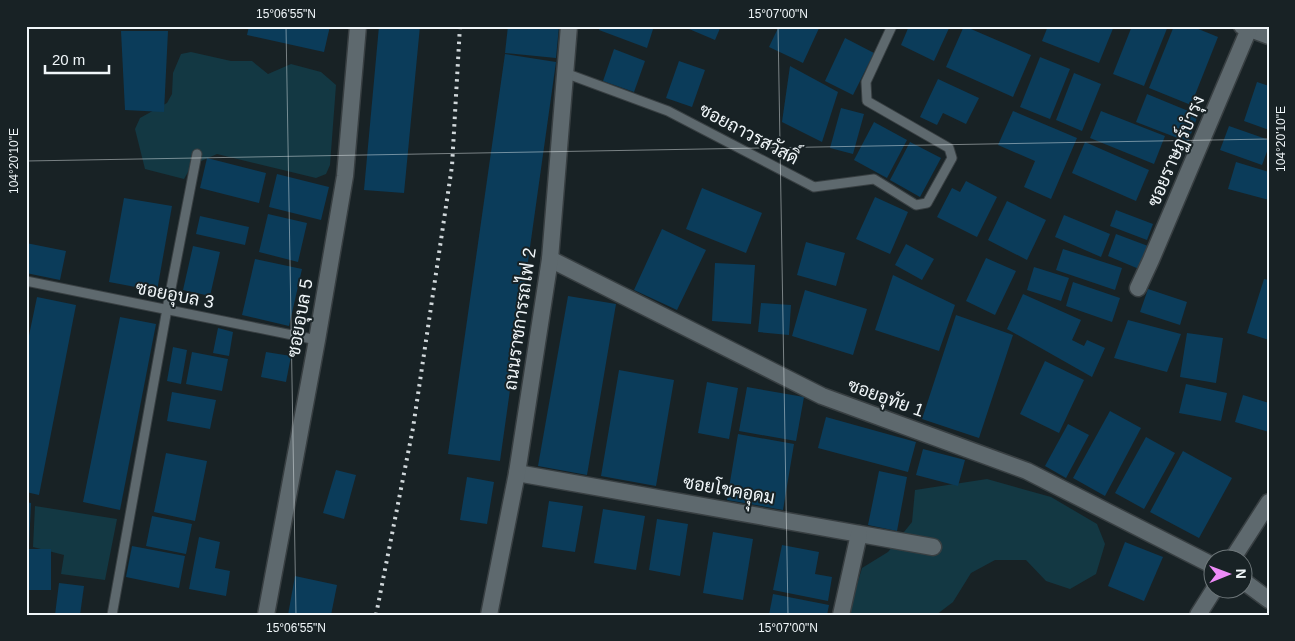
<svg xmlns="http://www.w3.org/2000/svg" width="1295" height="641" viewBox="0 0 1295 641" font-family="Arial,Sarabun,sans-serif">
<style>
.green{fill:#133843}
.building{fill:#0b3c5a}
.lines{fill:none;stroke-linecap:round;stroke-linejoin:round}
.service-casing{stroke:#383f42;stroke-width:11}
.minor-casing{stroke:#383f42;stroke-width:19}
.service{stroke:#5e696e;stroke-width:9}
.minor{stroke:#5e696e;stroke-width:16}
.rail{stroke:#d0d7da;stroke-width:4;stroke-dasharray:2.5 5;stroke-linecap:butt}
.ticks{fill:none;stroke:#f0f6f9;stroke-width:1;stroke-opacity:0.45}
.labels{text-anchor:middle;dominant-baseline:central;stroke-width:4;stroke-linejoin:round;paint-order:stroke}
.street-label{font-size:18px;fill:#f0f6f9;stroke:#182225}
.neatline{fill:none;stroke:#f0f6f9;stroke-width:2}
.ticks-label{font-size:12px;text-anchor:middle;fill:#f0f6f9}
</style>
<rect width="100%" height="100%" fill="#182225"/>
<g class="green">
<path d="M191 52 231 61H252L268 74 291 64 321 72 336 85 330 165 326 174 316 178 217 154 192 165 184 179 145 169 135 129 140 118 167 103 172 94 173 73 181 54Z"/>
<path d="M987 479 1051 497 1097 524 1105 544 1096 574 1070 589 1046 581 1026 560H995L971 573 953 602 936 615H848L862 568 888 552 912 522 915 490Z"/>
<path d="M35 506 117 519 105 580 61 574 64 555 33 547Z"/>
</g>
<g class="building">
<path d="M249 26H330L324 52 247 35Z"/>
<path d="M379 26H420L404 193 364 190Z"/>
<path d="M508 26H559L556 58 505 53Z"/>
<path d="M600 26H654L647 48 599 30Z"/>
<path d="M682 26H721L715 40Z"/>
<path d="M779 26H820L803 63 769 47Z"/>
<path d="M909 26H950L934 61 901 45Z"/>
<path d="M964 26 1031 55 1013 97 946 67Z"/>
<path d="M1048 26H1114L1099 63 1042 41Z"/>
<path d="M1132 26H1168L1144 86 1113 74Z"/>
<path d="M1174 26H1191L1218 37 1191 105 1149 88Z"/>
<path d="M121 31H168L164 112 125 110Z"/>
<path d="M845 38 874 53 853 95 825 81Z"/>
<path d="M614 49 645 61 634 92 603 81Z"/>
<path d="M505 54 556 62 500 461 448 454Z"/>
<path d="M1040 57 1070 69 1050 119 1020 107Z"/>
<path d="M679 61 705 70 692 107 666 98Z"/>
<path d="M790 66 838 92 822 142 782 122Z"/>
<path d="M1074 73 1101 84 1082 131 1056 120Z"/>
<path d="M938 79 979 98 966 124 943 113 937 125 920 117Z"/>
<path d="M1257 82 1269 86V130L1244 121Z"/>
<path d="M1147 94 1198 115 1188 142 1136 122Z"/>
<path d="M841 108 864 114 853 154 830 148Z"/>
<path d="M1013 111 1077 138 1051 199 1024 187 1035 161 998 145Z"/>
<path d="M1101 111 1165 136 1154 164 1090 138Z"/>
<path d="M874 122 907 140 887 178 854 160Z"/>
<path d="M1229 126 1269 140V146L1262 165 1220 150Z"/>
<path d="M910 142 941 158 920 197 890 180Z"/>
<path d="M1085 142 1149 170 1136 201 1072 173Z"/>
<path d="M207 158 266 173 259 203 200 188Z"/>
<path d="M1236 162 1269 172V200L1228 189Z"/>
<path d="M277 174 329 187 321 220 269 207Z"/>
<path d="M966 181 997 197 977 237 937 217 952 188 960 192Z"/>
<path d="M702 188 762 213 746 253 686 229Z"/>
<path d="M875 197 908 212 890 254 856 239Z"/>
<path d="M124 198 172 206 157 291 109 282Z"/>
<path d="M1007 201 1046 220 1027 260 988 240Z"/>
<path d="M1116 210 1153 224 1147 240 1110 226Z"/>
<path d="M268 214 307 223 298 262 259 252Z"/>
<path d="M1064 215 1110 234 1101 257 1055 237Z"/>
<path d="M200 216 249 227 245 245 196 234Z"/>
<path d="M662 229 706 250 677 310 634 290Z"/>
<path d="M1116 234 1148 246 1139 269 1108 256Z"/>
<path d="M806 242 845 253 836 286 797 275Z"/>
<path d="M26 243 66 251 60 280 26 273Z"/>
<path d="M906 244 934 259 922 280 895 265Z"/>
<path d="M193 246 220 252 210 296 183 290Z"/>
<path d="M1063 249 1122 268 1115 290 1056 270Z"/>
<path d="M986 258 1016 271 995 315 966 301Z"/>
<path d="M255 259 302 269 289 326 242 315Z"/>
<path d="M715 263 755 265 751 324 712 321Z"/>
<path d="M1034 267 1069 278 1061 301 1027 290Z"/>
<path d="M893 275 955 305 939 351 875 330Z"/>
<path d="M1264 279 1269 280V340L1247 333Z"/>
<path d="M1073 282 1120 298 1112 322 1066 306Z"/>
<path d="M1148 289 1187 302 1180 325 1140 312Z"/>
<path d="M805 290 867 309 853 355 792 336Z"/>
<path d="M1023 294 1081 320 1072 340 1084 346 1087 340 1105 348 1092 377 1007 329Z"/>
<path d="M568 296 616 304 587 475 538 466Z"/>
<path d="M37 297 76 305 39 495 26 492V350Z"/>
<path d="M761 303 791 305 789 335 758 332Z"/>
<path d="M956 315 1013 335 979 438 922 419Z"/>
<path d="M120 317 156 324 120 510 83 502Z"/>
<path d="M1128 320 1181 334 1167 372 1114 358Z"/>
<path d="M218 328 233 332 229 356 213 353Z"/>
<path d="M1187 333 1223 338 1216 383 1180 377Z"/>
<path d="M173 347 187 350 181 384 167 381Z"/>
<path d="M192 352 228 359 222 391 186 384Z"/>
<path d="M266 352 291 356 286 382 261 377Z"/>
<path d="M1045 361 1084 380 1059 433 1020 414Z"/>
<path d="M619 370 674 380 656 486 601 476Z"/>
<path d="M707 382 738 388 729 439 698 433Z"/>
<path d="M1186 384 1227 393 1221 421 1179 413Z"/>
<path d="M747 387 804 397 796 441 739 431Z"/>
<path d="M172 392 216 400 210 429 167 421Z"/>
<path d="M1243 395 1269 403V432L1235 422Z"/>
<path d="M1110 411 1141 428 1105 496 1073 478Z"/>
<path d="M826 417 916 442 908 472 818 448Z"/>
<path d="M1068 424 1089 435 1066 478 1045 466Z"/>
<path d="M738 434 794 444 783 510 727 500Z"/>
<path d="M1146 437 1175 453 1144 509 1115 493Z"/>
<path d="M923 449 965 460 958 486 916 475Z"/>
<path d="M1183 451 1232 478 1199 538 1150 512Z"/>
<path d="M166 453 207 461 195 521 154 512Z"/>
<path d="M336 470 356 475 344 519 323 513Z"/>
<path d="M879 471 907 477 897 531 868 525Z"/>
<path d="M467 477 494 482 487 524 460 520Z"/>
<path d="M549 501 583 506 575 552 542 547Z"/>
<path d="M26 502 31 503 29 546H26Z"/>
<path d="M603 509 645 516 636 570 594 563Z"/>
<path d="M152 516 192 524 186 554 146 546Z"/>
<path d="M657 519 688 524 680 576 649 570Z"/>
<path d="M713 532 753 539 743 600 703 593Z"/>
<path d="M199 537 220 542 215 568 230 571 226 596 189 589Z"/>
<path d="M1125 542 1163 557 1144 601 1108 586Z"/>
<path d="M782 545 819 552 815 574 832 577 828 601 773 590Z"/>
<path d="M132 546 185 556 179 588 126 577Z"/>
<rect x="26" y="549" width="25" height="41"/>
<path d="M295 576 337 585 331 615H288Z"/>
<path d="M59 583 84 586 80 615H55Z"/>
<path d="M773 594 829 605 827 615H769Z"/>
</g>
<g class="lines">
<defs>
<g id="service">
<path d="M565 73 668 111 814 187 874 179 916 205 927 203 952 158 949 148 867 101 866 82 892 26"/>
<path d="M26 281 317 340"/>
<path d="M112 615 167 309 197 154"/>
</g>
<g id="minor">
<path d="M1242 26 1269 36"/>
<path d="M550 259 822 396 1027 471 1212 565"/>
<path d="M1138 288 1151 260 1249 29"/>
<path d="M517 473 933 547"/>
<path d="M1233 558 1269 502"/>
<path d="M1242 580 1269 600"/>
<path d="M266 615 317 340 345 176 358 26"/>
<path d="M489 615 517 473 550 259 569 26"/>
<path d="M841 615 859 534"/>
<path d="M1198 615 1215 588"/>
</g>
</defs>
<use href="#service" class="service-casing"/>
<use href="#minor" class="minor-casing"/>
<use href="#service" class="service"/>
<use href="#minor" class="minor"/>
<path class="rail" d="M376 615 413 428 452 166 460 26"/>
</g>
<path class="ticks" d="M286 26 296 615M778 26 788 615M26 161 1269 139"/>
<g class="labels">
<g class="street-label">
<text transform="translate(749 134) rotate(28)">ซอยถาวรสวัสดิ์</text>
<text transform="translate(1176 151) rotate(-67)">ซอยราษฏร์บำรุง</text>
<text transform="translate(175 295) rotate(11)">ซอยอุบล 3</text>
<text transform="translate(300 318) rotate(-80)">ซอยอุบล 5</text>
<text transform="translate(520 319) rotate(-82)">ถนนราชการรถไฟ 2</text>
<text transform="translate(886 398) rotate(20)">ซอยอุทัย 1</text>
<text transform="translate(729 490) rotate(10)">ซอยโชคอุุดม</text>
</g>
</g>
<rect width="1295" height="641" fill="none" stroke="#182225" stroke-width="55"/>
<g transform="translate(1228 574) rotate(89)"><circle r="24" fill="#182225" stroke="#6e777a"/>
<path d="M0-4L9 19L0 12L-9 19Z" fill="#ee8bf8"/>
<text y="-8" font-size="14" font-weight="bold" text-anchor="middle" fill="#f0f6f9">N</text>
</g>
<path d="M45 65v8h64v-8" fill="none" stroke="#f0f6f9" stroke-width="2.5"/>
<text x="52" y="65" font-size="15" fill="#f0f6f9" stroke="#182225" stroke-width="4" paint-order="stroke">20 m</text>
<rect x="28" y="28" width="1240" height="586" class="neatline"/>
<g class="ticks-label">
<text x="286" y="18">15°06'55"N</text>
<text x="778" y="18">15°07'00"N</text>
<text transform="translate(1281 139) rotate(-90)" y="4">104°20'10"E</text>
<text transform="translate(14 161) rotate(-90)" y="4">104°20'10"E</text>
<text x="296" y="632">15°06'55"N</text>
<text x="788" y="632">15°07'00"N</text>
</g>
</svg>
